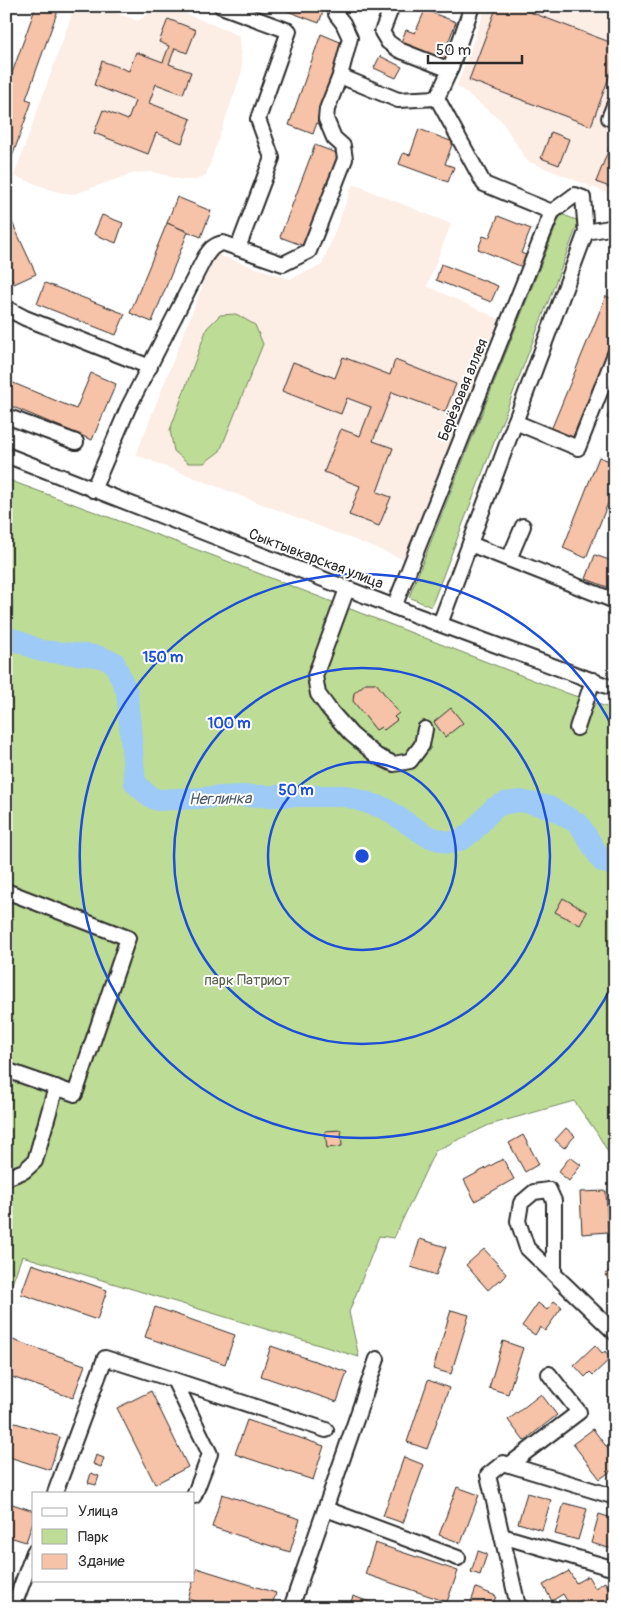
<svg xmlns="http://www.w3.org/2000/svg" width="621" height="1614" viewBox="0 0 621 1614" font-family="Pangolin,sans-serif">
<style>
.built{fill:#fcede5}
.green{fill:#bddd96;stroke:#748460}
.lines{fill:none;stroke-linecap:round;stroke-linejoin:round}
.river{stroke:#9dcaf7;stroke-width:22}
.building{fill:#f6c2a8;stroke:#2b2b2b}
.minor-casing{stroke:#2b2b2b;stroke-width:18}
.minor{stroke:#fff;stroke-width:14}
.ring{fill:none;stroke:#1d4ed8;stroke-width:2.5}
.labels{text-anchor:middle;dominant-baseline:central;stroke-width:4;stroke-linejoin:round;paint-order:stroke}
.street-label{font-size:15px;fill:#2b2b2b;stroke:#fff}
.park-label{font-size:15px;fill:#57604b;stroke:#fff}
.water-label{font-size:16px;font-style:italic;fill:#4d5b68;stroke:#fff}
.centre{fill:#1d4ed8;stroke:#fff;stroke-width:2.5}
.ring-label{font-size:15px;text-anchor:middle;font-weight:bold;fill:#1d4ed8;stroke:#fff;stroke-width:4;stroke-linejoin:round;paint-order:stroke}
</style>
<rect width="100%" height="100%" fill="#fff"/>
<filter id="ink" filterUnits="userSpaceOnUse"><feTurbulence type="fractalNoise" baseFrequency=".02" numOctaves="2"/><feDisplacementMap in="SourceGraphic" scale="10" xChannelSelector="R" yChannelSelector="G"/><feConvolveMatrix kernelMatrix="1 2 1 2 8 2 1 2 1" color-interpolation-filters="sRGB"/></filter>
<g filter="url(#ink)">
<g class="built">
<path d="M75 6H96L138 21 159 6H167L240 36 242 71 206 175 196 180H182L154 172 134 173 74 194 58 192 14 176Z"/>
<path d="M486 6H615V196L527 161 501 120 457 86Z"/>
<path d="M353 184 451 224 427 286 499 319 455 430 406 560 136 455 215 254 290 279 322 265Z"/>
</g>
<g class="green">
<path d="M561 214 579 221 431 607 409 597Z"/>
<path d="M236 314 255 325 263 344 220 451 204 463H188L174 451 170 430 207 328 220 315Z"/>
<path d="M6 479 214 556 564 692 615 710V1164L597 1133 574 1101 489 1125 435 1151 394 1238 379 1236 349 1312 359 1357 22 1256 6 1301Z"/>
</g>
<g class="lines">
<path class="river" d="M6 636 41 651 97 656 114 662 127 692 135 783 149 796 157 800 242 796H346L384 808 427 836 449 843 463 839 473 831 494 808 505 803 521 801 549 807 579 824 602 861 615 866"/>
</g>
<g class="building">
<path d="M36 6H47L58 10 26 99 32 101 6 174V114L13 95 6 92V90Z"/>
<path d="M274 6H325L319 23Z"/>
<path d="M497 6H514L615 44V61L591 126 469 80Z"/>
<path d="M425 10 456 22 446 48 453 50 449 61 401 42 406 30 415 33Z"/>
<path d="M168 19 196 30 187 53 175 48 169 64 191 72 183 94 156 84 149 103 191 119 182 143 156 133 148 154 94 133 103 110 128 120 135 101 94 85 102 61 129 71 136 52 163 62 169 46 159 42Z"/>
<path d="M321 34 345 44 313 134 289 125Z"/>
<path d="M380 56 402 67 396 78 374 68Z"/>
<path d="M419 129 453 142 445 164 454 167 448 182 399 164 403 153 410 155Z"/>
<path d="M551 132 569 139 559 165 541 158Z"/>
<path d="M615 133V189L596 182Z"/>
<path d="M315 145 339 154 304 246 280 237Z"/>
<path d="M177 197 211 211 201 237 167 223Z"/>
<path d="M6 209 36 274 14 284 6 266Z"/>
<path d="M102 215 123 223 116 243 94 234Z"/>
<path d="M498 216 531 229 521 253 530 257 525 268 478 249 483 236 489 238Z"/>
<path d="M167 223 188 232 152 322 130 313Z"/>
<path d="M441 264 498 286 491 302 436 280Z"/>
<path d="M45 283 125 314 116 335 37 304Z"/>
<path d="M606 296 615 300V334L572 439 551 430Z"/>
<path d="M343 357 390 375 395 360 456 384 445 412 392 392 373 441 393 448 377 492 391 497 379 526 349 515 360 486 324 472 341 429 360 436 371 407 347 398 341 414 282 391 293 362 335 378Z"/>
<path d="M91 373 116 384 92 440 6 404V380L76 409Z"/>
<path d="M611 407 615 409V420L607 418Z"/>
<path d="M599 457 615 463V486L586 558 563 548Z"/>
<path d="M595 555 615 562V590L586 579Z"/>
<path d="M366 683H376L399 713 394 717 397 720 384 730 381 727 376 730 353 701 354 693Z"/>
<path d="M451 708 463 723 445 737 434 722Z"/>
<path d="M563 898 587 912 580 925 555 912Z"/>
<path d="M566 1128 575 1136 564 1148 555 1140Z"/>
<path d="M341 1130 342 1146 327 1148 325 1131Z"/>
<path d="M523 1135 539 1164 525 1172 509 1143Z"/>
<path d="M570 1157 581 1165 569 1181 558 1172Z"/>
<path d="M503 1159 514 1179 475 1201 464 1180Z"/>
<path d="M606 1191 608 1232 582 1234 580 1192Z"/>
<path d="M420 1239 446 1247 436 1275 411 1267Z"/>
<path d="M484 1249 506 1273 505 1275V1277L501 1281 499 1280 488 1290 466 1265Z"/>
<path d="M32 1264 107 1290 97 1320 21 1294Z"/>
<path d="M612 1267 613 1268 615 1267 614 1291 608 1284 611 1282 605 1275Z"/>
<path d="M554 1301 562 1307 545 1331 540 1327 535 1335 522 1326 538 1303 547 1310Z"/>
<path d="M155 1307 235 1335 225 1364 145 1337Z"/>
<path d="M451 1310 469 1315 451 1374 433 1369Z"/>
<path d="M7 1338 85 1365 73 1398 6 1375Z"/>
<path d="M503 1341 523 1348 508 1394 489 1388Z"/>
<path d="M595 1345 603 1354 605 1351 611 1358 593 1375 590 1372 585 1377 574 1365Z"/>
<path d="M271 1346 347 1372 337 1402 261 1376Z"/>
<path d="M428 1380 449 1388 427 1449 407 1442Z"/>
<path d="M151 1391 188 1467 155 1484 117 1408Z"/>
<path d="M541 1394 557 1415 524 1441 508 1420Z"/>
<path d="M6 1420 60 1437 50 1470 6 1456Z"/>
<path d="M247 1420 324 1446 313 1480 235 1454Z"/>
<path d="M593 1429 615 1458V1468L600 1479 573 1444Z"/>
<path d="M96 1455 104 1458 101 1467 93 1464Z"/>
<path d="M404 1457 424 1465 403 1523 383 1516Z"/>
<path d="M91 1473 99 1476 96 1485 88 1483Z"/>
<path d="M457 1487 479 1495 461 1543 439 1535Z"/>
<path d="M527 1493 551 1500 542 1530 518 1523Z"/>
<path d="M222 1494 300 1519 290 1552 212 1527Z"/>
<path d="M6 1502 34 1511V1519L26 1542 6 1536Z"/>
<path d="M564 1503 587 1509 578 1540 555 1534Z"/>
<path d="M599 1514 615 1519V1540L612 1549 591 1543Z"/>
<path d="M375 1543 458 1571 447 1602 365 1574Z"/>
<path d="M478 1551 487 1554 480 1575 471 1572Z"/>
<path d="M197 1568 276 1593 271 1608H216L188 1599Z"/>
<path d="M569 1571 576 1583 588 1576 595 1588 605 1582 613 1596 592 1608H586L582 1600 570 1606 563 1594 552 1601 543 1585Z"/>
<path d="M6 1586 14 1589 8 1608H6Z"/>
<path d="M476 1588 496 1596 492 1608H469Z"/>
<path d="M353 1596 378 1605 377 1608H349Z"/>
</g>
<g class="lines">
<defs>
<g id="minor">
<path d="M221 6 289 31 258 119 272 158 238 248"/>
<path d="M392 6 382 32 388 42 399 50 450 70"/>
<path d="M340 76 398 100 437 98 484 184 552 212"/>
<path d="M437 98 450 70 472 6"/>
<path d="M609 118 615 103"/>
<path d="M586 232 615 227"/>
<path d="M6 308 25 318 150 367"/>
<path d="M6 416 76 442"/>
<path d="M515 422 578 448 615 354"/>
<path d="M6 455 415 615 615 689"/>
<path d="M93 490 128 408 205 257C210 250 213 245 223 243L283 264 309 251 345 159 343 146 334 138 326 119 327 109 340 76 350 38 343 23 336 14V6"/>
<path d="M470 544 615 601"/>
<path d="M509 559 523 526"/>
<path d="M347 589 315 676 318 694 329 709 351 734 377 756 394 764 410 761 422 745 425 729"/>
<path d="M394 607 552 212 575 195 583 198 586 232 440 624"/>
<path d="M577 728 593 680"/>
<path d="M6 891 128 938 75 1094 6 1070"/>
<path d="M6 1178 24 1171 35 1161 56 1087"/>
<path d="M554 1273V1201L549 1190 534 1192 521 1203 518 1221 527 1248 615 1333"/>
<path d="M174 1380 326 1430"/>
<path d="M509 1465 579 1412 549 1374"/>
<path d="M55 1493 105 1358 174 1380 210 1454 194 1496"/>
<path d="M326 1509 458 1558"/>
<path d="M502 1536 608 1567"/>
<path d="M13 1608 34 1552"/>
<path d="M291 1608 377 1359"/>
<path d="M523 1608 518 1606 488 1475 503 1463 615 1497"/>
</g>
</defs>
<use href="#minor" class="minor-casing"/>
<use href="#minor" class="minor"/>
</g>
</g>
<g class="ring">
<circle cx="362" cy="856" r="94"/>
<circle cx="362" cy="856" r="188"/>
<path d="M614 982A282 282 0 1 1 614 730"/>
</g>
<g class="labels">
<g class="street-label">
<text transform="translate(463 390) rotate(-68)">Берёзовая аллея</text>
<text transform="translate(316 559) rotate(21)">Сыктывкарская улица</text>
</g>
<g class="park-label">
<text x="247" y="980">парк Патриот</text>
</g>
<g class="water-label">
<text transform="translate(220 799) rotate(-1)">Неглинка</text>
</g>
</g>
<circle cx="362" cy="856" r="8" class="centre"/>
<g class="ring-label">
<text x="163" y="662">150 m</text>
<text x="229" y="728">100 m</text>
<text x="296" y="795">50 m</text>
</g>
<rect width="621" height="1614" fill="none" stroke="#fff" stroke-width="25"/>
<rect x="12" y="12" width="596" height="1589" fill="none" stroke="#2b2b2b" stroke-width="2" filter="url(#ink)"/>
<rect x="32" y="1492" width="162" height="90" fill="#ffffff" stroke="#aaaaaa"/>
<rect x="42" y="1508" width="25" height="8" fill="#ffffff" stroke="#aaaaaa"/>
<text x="78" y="1516" font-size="15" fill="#2b2b2b">Улица</text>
<rect x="42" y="1529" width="25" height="15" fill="#bddd96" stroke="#aaaaaa"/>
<text x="78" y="1542" font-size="15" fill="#2b2b2b">Парк</text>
<rect x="42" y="1554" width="25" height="15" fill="#f6c2a8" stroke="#aaaaaa"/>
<text x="78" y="1566" font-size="15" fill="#2b2b2b">Здание</text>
<path d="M428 55v8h94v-8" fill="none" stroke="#2b2b2b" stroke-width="2.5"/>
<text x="436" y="55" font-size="15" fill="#2b2b2b" stroke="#ffffff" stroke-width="4" paint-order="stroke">50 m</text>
</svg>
